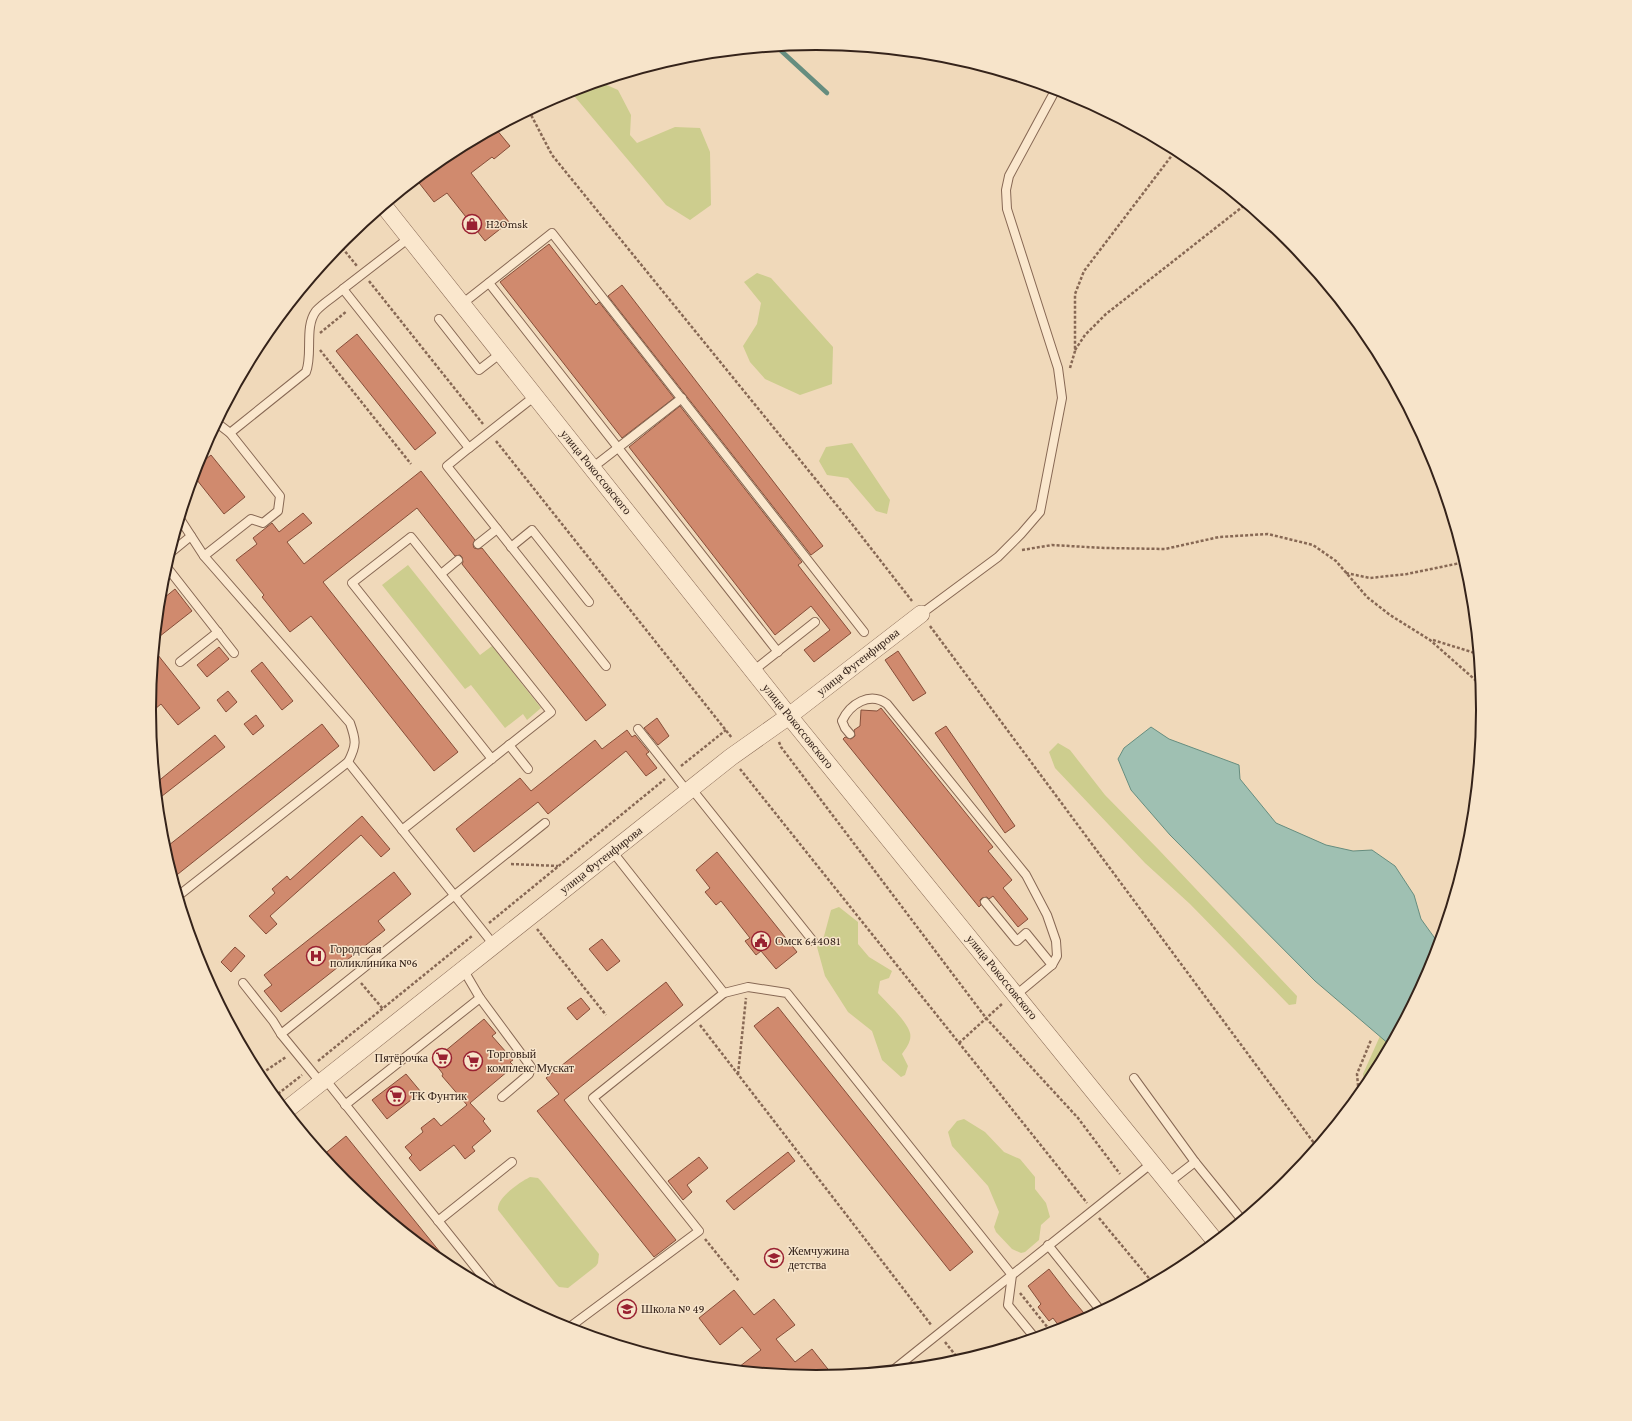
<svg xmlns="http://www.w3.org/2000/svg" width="1632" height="1421" viewBox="0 0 1632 1421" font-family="'Crimson Pro',serif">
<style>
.green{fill:#cdcd8e}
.water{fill:#9fc0b2;stroke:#668d7f}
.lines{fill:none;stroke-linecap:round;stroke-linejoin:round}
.stream{stroke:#668d7f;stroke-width:4.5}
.building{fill:#d08a6e;stroke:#874e39}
.service-casing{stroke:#876854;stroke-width:10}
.minor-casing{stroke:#876854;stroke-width:18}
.path{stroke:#876854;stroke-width:2.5;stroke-dasharray:3 2;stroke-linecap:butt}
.service{stroke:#fae7cd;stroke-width:8}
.minor{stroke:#fae7cd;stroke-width:17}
.labels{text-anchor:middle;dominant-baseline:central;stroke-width:3;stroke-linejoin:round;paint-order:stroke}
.poi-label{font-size:12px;fill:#35231a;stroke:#f7e4ca;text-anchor:start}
.street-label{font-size:12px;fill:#35231a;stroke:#f7e4ca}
.rim{fill:none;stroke:#35231a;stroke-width:2}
</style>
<rect width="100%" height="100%" fill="#f0d9ba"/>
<g class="green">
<path d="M600 82 618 90 631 115 630 135 637 143 675 127 700 128 710 152 711 205 690 220 666 205 570 91Z"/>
<path d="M757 273 771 278 833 347 832 384 800 395 765 379 750 362 743 346 757 324 761 303 744 282Z"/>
<path d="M852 443 890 500 887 514 876 511 848 478 827 475 819 461 826 447Z"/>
<path d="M408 565 480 655 492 646 541 708 527 720 523 714 505 728 471 685 465 689 382 585Z"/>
<path d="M1058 743 1070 750 1105 795 1159 850 1297 996 1296 1004 1289 1005 1190 904 1145 863 1055 768 1049 752Z"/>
<path d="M839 907 858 922V944L869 957 892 971 889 978 880 981 878 993C887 1003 907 1021 910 1033 912 1041 906 1048 902 1054L908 1066 905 1075 901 1077 882 1060 872 1031 848 1012 825 976 817 947 823 940 831 910Z"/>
<path d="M1380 1036 1390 1045 1371 1082 1365 1089 1363 1074Z"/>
<path d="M964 1119 985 1132 1004 1152 1020 1159 1035 1177V1189L1046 1203 1050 1217 1041 1225 1039 1240 1025 1252 1021 1253 1012 1249 996 1232 994 1227 999 1212 988 1186 952 1146 948 1132 957 1121Z"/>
<path d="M530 1177 538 1178 541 1181 599 1254 598 1263 596 1266 568 1288 559 1287 556 1284 498 1210C496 1198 520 1182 530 1177Z"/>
</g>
<path class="water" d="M1151 727 1169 739 1239 765 1240 779 1276 823 1326 845 1353 851 1372 850 1395 866 1414 895 1421 919 1439 944 1433 966 1390 1045 1315 981 1170 835 1131 790 1118 759 1124 748Z"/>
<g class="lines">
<path class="stream" d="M777 47 827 93"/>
</g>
<g class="building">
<path d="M496 129 510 146 494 159 492 157 471 173 509 222 485 241 447 193 434 202 416 179 445 155Z"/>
<path d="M549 244 596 305 599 302 674 398 622 438 500 282Z"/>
<path d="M622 285 823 546 811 555 608 296Z"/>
<path d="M357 334 436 433 415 450 336 351Z"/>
<path d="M680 406 802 562 798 565 851 633 814 662 804 650 830 630 811 606 775 635 629 447Z"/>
<path d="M211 455 245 497 224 514 193 475 196 467Z"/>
<path d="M421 471 475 540 473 544 474 548 478 549 482 548 606 705 586 721 462 564 463 562 462 557 460 555 455 556 417 508 323 582 458 752 434 771 311 616 290 632 262 597 264 595 236 560 257 544 253 538 272 523 279 532 303 513 312 523 287 542 304 564Z"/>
<path d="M175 589 192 611 155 640 159 602Z"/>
<path d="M219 647 229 659 207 677 197 665Z"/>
<path d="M154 650 200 708 178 725 161 704 149 714Z"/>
<path d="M898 651 926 693 913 701 885 660Z"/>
<path d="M262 662 293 701 282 710 251 671Z"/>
<path d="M228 691 237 702 226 712 217 700Z"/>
<path d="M881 708 993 847 988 851 1012 880 1003 888 1028 919 1018 927 993 896 989 899 987 897 982 898 980 900 981 905 979 907 843 739 845 737 851 739 855 736 854 730 860 726 861 710 877 711Z"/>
<path d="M256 715 264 726 253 735 244 724Z"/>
<path d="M657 718 669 736 658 745 644 728Z"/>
<path d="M322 724 339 746 173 878 164 849Z"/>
<path d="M946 726 1015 826 1005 833 935 733Z"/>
<path d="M627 730 632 737 635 735 649 752 646 754 657 768 646 776 626 751 548 814 538 802 474 852 456 829 520 778 531 791 595 740 602 749Z"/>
<path d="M215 735 225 747 157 800 156 783Z"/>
<path d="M362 816 390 849 381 857 361 835 270 916 277 924 266 934 249 916 275 893 272 889 287 876 290 880Z"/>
<path d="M717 852 797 952 776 969 761 951 756 955 745 941 750 938 721 901 716 905 705 892 710 888 696 870Z"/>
<path d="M394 872 411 894 378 921 385 930 281 1012 264 991 272 985 264 975Z"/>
<path d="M602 939 620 961 607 971 589 949Z"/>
<path d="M235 947 245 956 231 972 221 962Z"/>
<path d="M666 982 683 1005 564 1100 676 1240 654 1257 537 1111 559 1094 546 1078Z"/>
<path d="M581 998 590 1009 577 1020 567 1008Z"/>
<path d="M778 1007 973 1252 950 1271 754 1026Z"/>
<path d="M484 1019 496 1033 492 1036 513 1060 510 1062 514 1066 470 1103 485 1119 483 1121 491 1131 472 1147 475 1151 465 1159 454 1145 420 1171 409 1158 412 1155 405 1147 423 1132 421 1128 434 1118 441 1126 467 1105 442 1076 443 1074 433 1061Z"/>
<path d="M406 1074 421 1092 387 1119 372 1100Z"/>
<path d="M346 1136 444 1257 440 1261 355 1192 345 1180 343 1181 322 1156Z"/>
<path d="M788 1152 795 1161 734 1210 726 1201Z"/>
<path d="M699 1157 708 1168 687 1185 692 1192 683 1200 668 1181Z"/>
<path d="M1049 1269 1069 1295 1088 1318 1071 1327 1062 1330 1053 1318 1049 1321 1038 1307 1041 1304 1028 1286Z"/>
<path d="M734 1290 754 1315 774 1299 795 1325 776 1339 795 1362 812 1349 831 1373 826 1377 816 1378 735 1370 761 1350 742 1327 720 1345 699 1318Z"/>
</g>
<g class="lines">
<defs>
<g id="service">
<path d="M409 238 343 289 469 448 535 396"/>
<path d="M489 283 778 652"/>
<path d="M462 304 552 233 864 632"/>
<path d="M439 319 479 370 501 353"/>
<path d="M217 423 230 433 306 372C313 354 304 327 316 311 323 303 335 296 343 289"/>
<path d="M469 448 447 466 606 666"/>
<path d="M592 468 682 398"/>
<path d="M478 544 497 529"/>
<path d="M511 547 532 530 589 602"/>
<path d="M169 554 191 536"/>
<path d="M204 556 251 519 263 523 278 511 280 496 230 433"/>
<path d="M166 566 234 653"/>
<path d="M441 574 458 560"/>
<path d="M921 614 998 557 1021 534 1040 512 1062 398 1058 368 1007 209 1006 190 1009 176 1056 89"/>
<path d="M180 662 218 632"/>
<path d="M753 671 815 622"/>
<path d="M638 729 687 791"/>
<path d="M850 734 845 728 842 721C850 704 870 691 887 704L1026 875 1047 915 1056 941 1057 956 1052 965"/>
<path d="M509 745 528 769"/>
<path d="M348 762 494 945"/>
<path d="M691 788 813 941"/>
<path d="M402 830 551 712 411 537 352 583 492 759"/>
<path d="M612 851 724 993 748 987 787 993 1012 1275 1008 1305 1035 1338"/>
<path d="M178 896 348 762C357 745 356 740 350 723L204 556 180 519"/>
<path d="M985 902 1017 941 1026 933 1052 965 1016 995"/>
<path d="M463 969 480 998 531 1067 529 1074 502 1097"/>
<path d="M243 983 273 1021 281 1034"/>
<path d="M1134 1078 1195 1162 1242 1220"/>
<path d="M325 1079 495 1292"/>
<path d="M321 1083 281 1034 545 823"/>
<path d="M345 1105 480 998"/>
<path d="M1168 1183 1195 1162"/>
<path d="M438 1221 512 1162"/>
<path d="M1048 1245 1101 1311"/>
<path d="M567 1329 699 1231 593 1098 724 993"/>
<path d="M892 1371 1152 1163"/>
</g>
<g id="minor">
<path d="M384 206 789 716 1216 1242"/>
<path d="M285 1111 731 757 789 716 921 614"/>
</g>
</defs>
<use href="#service" class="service-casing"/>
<use href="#minor" class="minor-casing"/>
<g class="path">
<path d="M529 111 552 155 852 524 912 601"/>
<path d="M339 244 357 266"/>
<path d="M369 281 483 424"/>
<path d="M320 333 347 311"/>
<path d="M320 350 411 464"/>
<path d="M1075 350 1085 335 1106 314 1246 204"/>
<path d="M1070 368 1075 351V294L1084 271 1176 150"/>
<path d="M496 441 732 738"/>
<path d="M1022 550 1052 545 1104 548 1165 549 1219 537 1268 534 1313 545 1336 561 1367 597 1390 615 1430 640 1481 685"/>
<path d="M1346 573 1370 578 1407 574 1465 562"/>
<path d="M930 626 1317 1147"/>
<path d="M1433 640 1478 654"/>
<path d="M779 742 781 747 986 1018 1078 1118 1120 1174"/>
<path d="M681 766 726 730"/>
<path d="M740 769 1087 1203"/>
<path d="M511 864 558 866"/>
<path d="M489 923 665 779"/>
<path d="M537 929 606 1015"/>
<path d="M361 983 383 1009"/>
<path d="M700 1025 932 1326"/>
<path d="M959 1043 1003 1003"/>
<path d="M318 1061 472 936"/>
<path d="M738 1074 746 998"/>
<path d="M258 1076 286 1057"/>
<path d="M1359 1096 1357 1074 1371 1040"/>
<path d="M274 1097 302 1075"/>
<path d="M1099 1218 1153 1283"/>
<path d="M705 1239 739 1281"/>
<path d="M1020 1293 1052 1333"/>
<path d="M945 1342 960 1361"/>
</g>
<use href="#service" class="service"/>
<use href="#minor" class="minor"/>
</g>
<defs>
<symbol id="shop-ring" viewBox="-11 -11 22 22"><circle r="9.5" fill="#f7e4ca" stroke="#992131" stroke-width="1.5"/><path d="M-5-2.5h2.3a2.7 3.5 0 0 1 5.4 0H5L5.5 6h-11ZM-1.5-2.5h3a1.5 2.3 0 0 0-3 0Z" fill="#992131"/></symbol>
<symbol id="civic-ring" viewBox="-11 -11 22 22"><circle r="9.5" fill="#f7e4ca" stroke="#992131" stroke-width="1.5"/><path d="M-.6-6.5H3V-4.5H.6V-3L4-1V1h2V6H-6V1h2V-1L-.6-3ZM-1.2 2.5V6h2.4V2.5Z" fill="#992131"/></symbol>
<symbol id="hospital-ring" viewBox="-11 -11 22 22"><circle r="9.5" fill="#f7e4ca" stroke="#992131" stroke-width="1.5"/><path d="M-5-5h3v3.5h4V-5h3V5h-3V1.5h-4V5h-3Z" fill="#992131"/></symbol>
<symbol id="supermarket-ring" viewBox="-11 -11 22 22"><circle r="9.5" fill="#f7e4ca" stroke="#992131" stroke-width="1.5"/><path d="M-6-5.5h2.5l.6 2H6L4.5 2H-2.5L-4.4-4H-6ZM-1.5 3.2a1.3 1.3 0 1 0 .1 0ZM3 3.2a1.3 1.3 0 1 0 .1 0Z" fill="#992131"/></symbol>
<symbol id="school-ring" viewBox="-11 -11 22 22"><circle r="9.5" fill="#f7e4ca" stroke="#992131" stroke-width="1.5"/><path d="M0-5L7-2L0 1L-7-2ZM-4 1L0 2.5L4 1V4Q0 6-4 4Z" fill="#992131"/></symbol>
</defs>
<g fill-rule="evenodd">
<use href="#shop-ring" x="461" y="213" width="22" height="22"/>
<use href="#civic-ring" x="750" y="930" width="22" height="22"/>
<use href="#hospital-ring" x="305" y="945" width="22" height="22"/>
<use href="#supermarket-ring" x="431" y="1047" width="22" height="22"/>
<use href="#supermarket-ring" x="462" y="1050" width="22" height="22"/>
<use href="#supermarket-ring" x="385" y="1085" width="22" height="22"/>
<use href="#school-ring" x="763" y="1247" width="22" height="22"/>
<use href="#school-ring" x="616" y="1298" width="22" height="22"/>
</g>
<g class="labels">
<g class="poi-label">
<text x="486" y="224">H2Omsk</text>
<text x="775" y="941">Омск 644081</text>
<text x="330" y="949">Городская<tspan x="330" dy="14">поликлиника №6</tspan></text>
<text x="487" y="1054">Торговый<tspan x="487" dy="14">комплекс Мускат</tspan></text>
<text x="428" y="1058" text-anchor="end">Пятёрочка</text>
<text x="410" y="1096">ТК Фунтик</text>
<text x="788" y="1251">Жемчужина<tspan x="788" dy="14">детства</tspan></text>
<text x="641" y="1309">Школа № 49</text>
</g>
<g class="street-label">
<text transform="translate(596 472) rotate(51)">улица Рокоссовского</text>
<text transform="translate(858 662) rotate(-38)">улица Фугенфирова</text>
<text transform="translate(798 726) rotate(51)">улица Рокоссовского</text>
<text transform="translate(601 860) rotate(-38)">улица Фугенфирова</text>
<text transform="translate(1002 977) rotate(51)">улица Рокоссовского</text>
</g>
</g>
<path d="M0 0H1632V1421H0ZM156 710a660 660 0 1 1 1320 0a660 660 0 1 1-1320 0Z" fill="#f7e4ca" fill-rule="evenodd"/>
<path class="rim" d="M156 710a660 660 0 1 1 1320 0a660 660 0 1 1-1320 0Z"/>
</svg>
